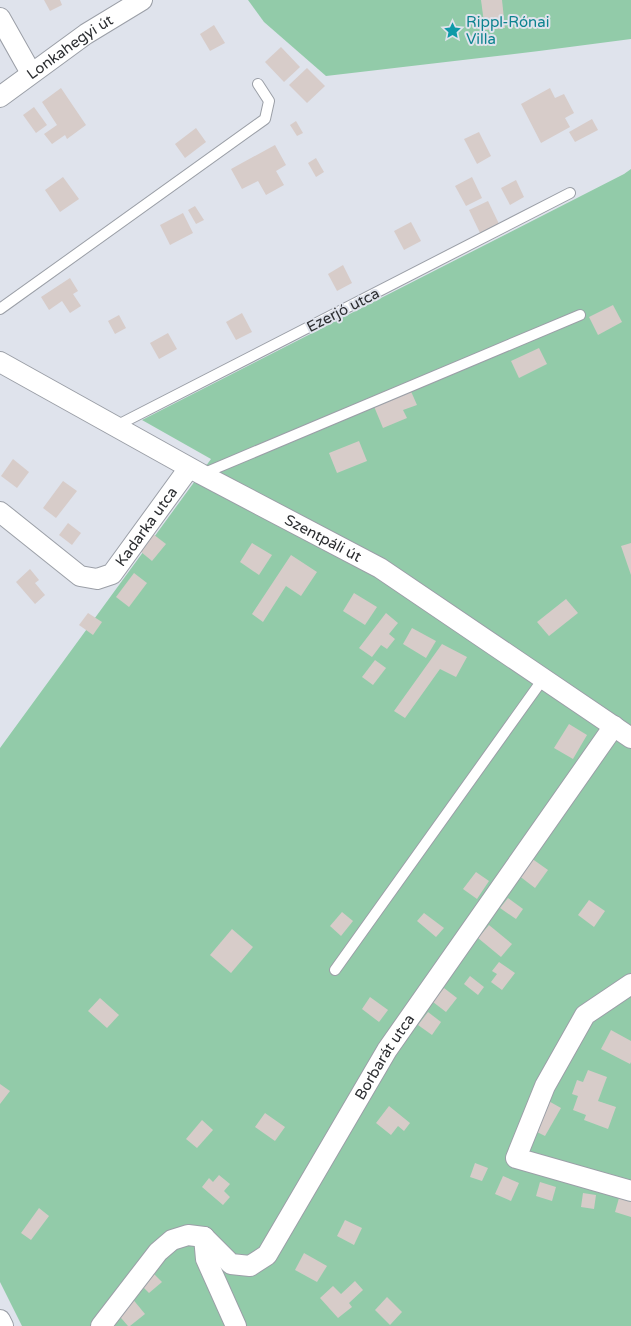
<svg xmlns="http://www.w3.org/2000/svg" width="631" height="1326" viewBox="0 0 631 1326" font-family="'Varela Round',sans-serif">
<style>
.green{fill:#92cba9}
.building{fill:#d7ccc9}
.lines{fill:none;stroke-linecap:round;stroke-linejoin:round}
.lane-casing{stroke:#9b9fa7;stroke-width:12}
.street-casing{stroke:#9b9fa7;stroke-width:22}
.lane{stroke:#fff;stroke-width:10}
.street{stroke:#fff;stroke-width:20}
.labels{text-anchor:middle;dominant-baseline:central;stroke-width:4;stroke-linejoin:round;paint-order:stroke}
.culture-label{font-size:15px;fill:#0d838f;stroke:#dfe3ec;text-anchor:start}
.street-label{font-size:15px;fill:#2d2f32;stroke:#dfe3ec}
</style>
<rect width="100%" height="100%" fill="#dfe3ec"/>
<g class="green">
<path d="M248 0H631V39L539 51 326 76 264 22Z"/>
<path d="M631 169V1326H22L0 1282V748L211 459 142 420 624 174Z"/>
</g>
<g class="building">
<path d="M44 0H60L62 5 50 11Z"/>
<path d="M481 0H502L505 28 485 30Z"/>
<path d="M214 25 225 43 210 51 200 34Z"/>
<path d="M281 47 300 67 284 82 265 62Z"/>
<path d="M307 68 325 86 307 103 289 85Z"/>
<path d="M61 88 86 125 67 139 65 135 52 144 44 134 57 125 42 102Z"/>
<path d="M550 88 555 98 564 94 574 113 565 118 570 127 541 143 521 104Z"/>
<path d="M34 107 47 125 36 133 23 115Z"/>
<path d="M592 119 598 130 575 142 569 132Z"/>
<path d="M296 121 303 133 297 136 290 125Z"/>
<path d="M196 128 206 142 185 158 175 144Z"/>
<path d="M479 132 491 156 477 164 464 139Z"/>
<path d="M275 145 286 165 276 171 284 185 266 195 258 181 242 189 231 169Z"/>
<path d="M316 158 324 172 316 177 308 163Z"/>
<path d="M63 177 79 199 60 212 45 190Z"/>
<path d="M472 177 482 198 466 206 455 186Z"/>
<path d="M516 180 524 197 510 205 501 188Z"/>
<path d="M488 201 500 226 481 235 469 210Z"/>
<path d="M195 206 204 220 196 224 188 210Z"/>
<path d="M183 213 193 233 170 245 160 225Z"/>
<path d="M411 222 421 241 404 250 394 231Z"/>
<path d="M343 265 352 283 337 291 328 274Z"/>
<path d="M70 278 78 291 73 294 81 306 70 313 62 301 49 310 41 297Z"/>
<path d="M613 305 622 322 598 335 589 317Z"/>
<path d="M242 313 252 332 236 340 226 322Z"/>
<path d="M119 315 126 328 115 334 108 321Z"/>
<path d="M168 333 177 349 159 359 150 343Z"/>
<path d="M539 348 547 364 519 378 511 361Z"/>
<path d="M410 389 417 405 403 410 407 418 383 428 373 404Z"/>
<path d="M359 441 367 461 337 473 329 453Z"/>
<path d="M13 459 29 472 17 488 1 476Z"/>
<path d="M63 481 77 491 56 518 43 508Z"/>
<path d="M68 523 81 533 72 545 59 535Z"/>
<path d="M149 531 166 544 152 561 135 547Z"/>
<path d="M252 543 272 555 259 575 240 562Z"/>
<path d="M631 543V575L621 546Z"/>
<path d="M291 555 317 572 301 596 286 586 263 622 252 614Z"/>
<path d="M30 569 39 580 35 583 45 595 35 604 16 582Z"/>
<path d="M134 573 147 583 129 607 116 597Z"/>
<path d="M354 593 377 607 365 625 343 611Z"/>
<path d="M566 599 578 613 549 636 537 622Z"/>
<path d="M88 613 102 622 93 635 79 625Z"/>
<path d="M386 613 398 623 389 634 395 639 387 649 381 645 372 657 359 648Z"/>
<path d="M412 628 436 641 426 658 403 644Z"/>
<path d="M442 644 467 657 456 677 440 669 405 718 394 711Z"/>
<path d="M375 660 386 668 373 685 362 677Z"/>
<path d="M569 724 587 735 573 759 554 748Z"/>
<path d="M531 858 548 870 535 888 518 875Z"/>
<path d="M476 872 489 881 477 899 463 889Z"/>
<path d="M508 898 523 909 516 919 500 908Z"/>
<path d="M589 900 605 911 594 927 578 915Z"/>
<path d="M342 912 353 921 341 936 330 926Z"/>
<path d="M424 913 444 928 436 937 417 921Z"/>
<path d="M489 925 512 944 501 957 478 938Z"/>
<path d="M232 929 253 947 231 973 210 955Z"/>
<path d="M499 962 515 973 502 990 491 982 497 974 492 971Z"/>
<path d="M470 976 484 987 478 995 464 984Z"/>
<path d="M444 988 457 998 446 1012 433 1002Z"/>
<path d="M370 997 388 1010 379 1022 362 1009Z"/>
<path d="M100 998 119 1015 107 1028 88 1011Z"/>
<path d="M428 1012 441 1022 432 1035 418 1025Z"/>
<path d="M611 1030 631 1041V1062L630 1064 601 1049Z"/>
<path d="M588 1070 607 1077 598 1101 616 1107 608 1129 584 1120 586 1115 573 1110 578 1096 572 1094 577 1080 583 1082Z"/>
<path d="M0 1084 10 1091 0 1104Z"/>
<path d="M545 1099 561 1108 545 1136 529 1128Z"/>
<path d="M389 1106 410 1123 404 1131 398 1126 391 1135 376 1123Z"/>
<path d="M265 1113 285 1127 275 1141 255 1127Z"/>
<path d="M202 1120 213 1130 197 1148 186 1139Z"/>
<path d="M475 1163 488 1168 482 1181 470 1177Z"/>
<path d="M219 1175 230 1184 224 1191 230 1197 223 1205 202 1187 209 1178 213 1182Z"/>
<path d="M503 1176 519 1183 511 1201 495 1194Z"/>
<path d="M540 1182 556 1187 552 1201 536 1196Z"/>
<path d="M583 1193 596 1195 594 1209 581 1207Z"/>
<path d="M619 1198 631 1202V1217L615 1212Z"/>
<path d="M39 1208 49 1216 31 1240 21 1233Z"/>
<path d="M345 1220 362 1228 354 1245 337 1236Z"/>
<path d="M304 1253 327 1266 317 1282 295 1270Z"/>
<path d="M154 1274 162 1282 149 1293 141 1285Z"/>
<path d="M355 1281 363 1290 349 1303 352 1307 338 1318 320 1298 333 1286 341 1294Z"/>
<path d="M131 1297 145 1314 130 1326H128L115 1311Z"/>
<path d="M387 1297 402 1312 390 1325 375 1310Z"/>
</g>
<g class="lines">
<defs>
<g id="lane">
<path d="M0 309 265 119 269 101 258 84"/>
<path d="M116 426 570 193"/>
<path d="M202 474 580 315"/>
<path d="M335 970 543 679"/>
</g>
<g id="street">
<path d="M0 18 31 73"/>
<path id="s1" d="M0 97 86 34 142 0"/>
<path id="s2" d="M0 362 201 474 380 568 631 738"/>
<path id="s3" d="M0 512 80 576 97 579 112 574 189 468"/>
<path d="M631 984 585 1015 545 1086 516 1158 631 1191"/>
<path id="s4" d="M204 1237 231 1264 250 1266 267 1255 387 1050 614 726"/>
<path d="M204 1237 206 1259 236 1326"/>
<path d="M0 1320 3 1326"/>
<path d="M101 1326 158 1252 172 1240 188 1235 204 1237"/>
</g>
</defs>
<use href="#lane" class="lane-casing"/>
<use href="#street" class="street-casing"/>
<use href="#lane" class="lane"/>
<use href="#street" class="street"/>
</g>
<defs>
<symbol id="sight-bare" viewBox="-9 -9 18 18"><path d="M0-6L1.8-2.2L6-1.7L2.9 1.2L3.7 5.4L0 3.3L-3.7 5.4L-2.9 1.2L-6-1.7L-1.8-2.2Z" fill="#0f9aa8" stroke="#dfe3ec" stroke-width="2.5" paint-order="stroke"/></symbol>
</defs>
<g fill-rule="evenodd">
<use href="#sight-bare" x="440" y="18" width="25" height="25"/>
</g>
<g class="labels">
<g class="culture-label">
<text x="466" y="22">Rippl-Rónai<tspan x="466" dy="17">Villa</tspan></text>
</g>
<g class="street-label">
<text stroke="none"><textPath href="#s1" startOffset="86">Lonkahegyi út</textPath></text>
<text transform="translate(343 310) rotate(-27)">Ezerjó utca</text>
<text stroke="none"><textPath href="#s3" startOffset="194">Kadarka utca</textPath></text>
<text stroke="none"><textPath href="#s2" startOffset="368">Szentpáli út</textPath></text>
<text stroke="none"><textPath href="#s4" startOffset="308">Borbarát utca</textPath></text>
</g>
</g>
</svg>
